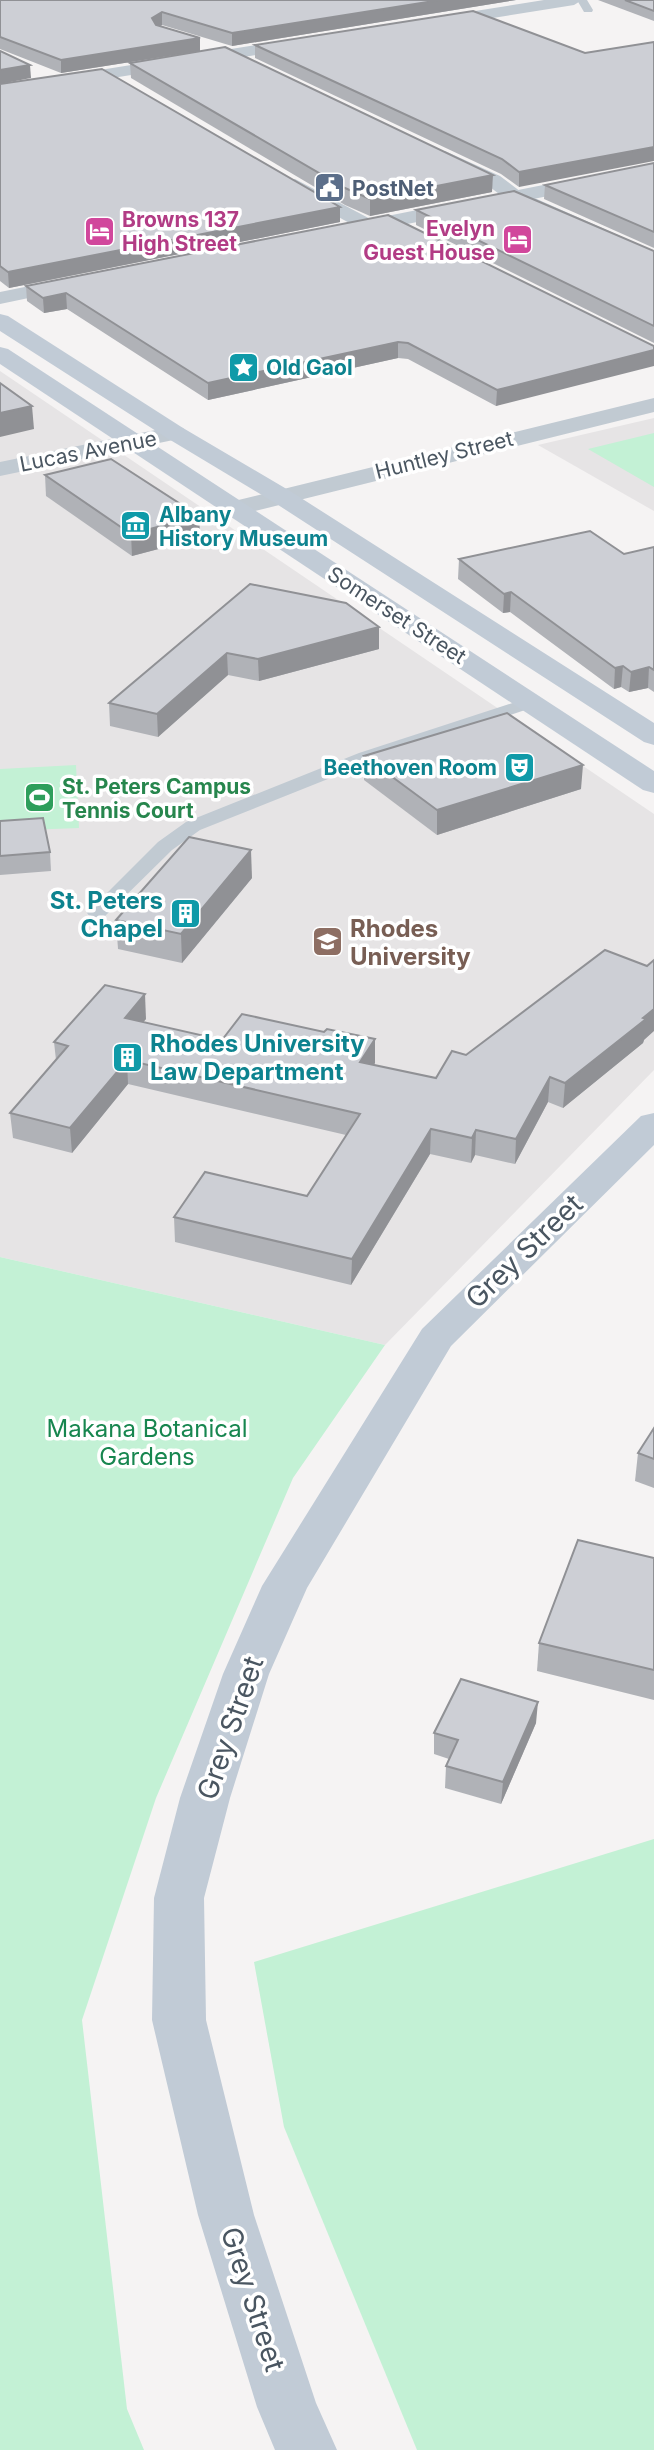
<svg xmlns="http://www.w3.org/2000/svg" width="654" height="2450" viewBox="0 0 654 2450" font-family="Inter,sans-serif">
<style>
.education{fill:#e6e4e5}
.green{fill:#c3f1d5}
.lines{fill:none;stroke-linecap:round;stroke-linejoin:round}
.service{fill:#c1cad2;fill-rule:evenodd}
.minor{fill:#c1cad2;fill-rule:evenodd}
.tertiary{fill:#c1cad2;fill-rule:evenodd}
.secondary{fill:#c1cbd6;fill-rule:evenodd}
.wall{fill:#b0b2b7}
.shaded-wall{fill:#909195}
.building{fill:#cdcfd5;stroke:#909195;stroke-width:2}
.labels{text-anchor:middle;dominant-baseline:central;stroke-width:7;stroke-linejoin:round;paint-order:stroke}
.far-service-label{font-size:21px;font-weight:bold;fill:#4e5e75;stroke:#fff;text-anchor:start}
.far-hotel-label{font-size:21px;font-weight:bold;fill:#b23c85;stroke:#fff;text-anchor:start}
.far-culture-label{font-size:21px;font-weight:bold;fill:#0d838f;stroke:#fff;text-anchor:start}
.far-street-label{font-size:21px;fill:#4a5661;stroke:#fff}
.far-leisure-label{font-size:21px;font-weight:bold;fill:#27864d;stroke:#fff;text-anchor:start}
.culture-label{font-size:24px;font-weight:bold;fill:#0d838f;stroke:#fff;text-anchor:end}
.education-label{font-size:24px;font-weight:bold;fill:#785e54;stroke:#fff;text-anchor:start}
.park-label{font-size:24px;fill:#17864f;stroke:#fff}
.near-street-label{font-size:28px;fill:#4a5661;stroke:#fff}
</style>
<rect width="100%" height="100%" fill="#f5f3f3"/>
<g class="education">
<path d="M0 371 654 814V1070L385 1345 0 1257Z"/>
<path d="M654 418V511L538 445Z"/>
</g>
<g class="green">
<path d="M654 433V487L588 449Z"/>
<path d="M76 765 79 828 0 831V769Z"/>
<path d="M0 1257 385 1345 293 1478 156 1798 82 2020 127 2409 144 2450H0Z"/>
<path d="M654 1839V2450H417L284 2127 254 1962Z"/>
</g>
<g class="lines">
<g class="service">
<path d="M577 0H587L593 10 592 12H584Z"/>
<path d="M531 697 540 702 537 706 373 761 200 830 172 850 104 917H90L87 913 158 842 186 822 359 753Z"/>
</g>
<g class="minor">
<path d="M544 0H582L574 5 431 28 423 23 431 18Z"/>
<path d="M306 37 312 38 314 42 312 46 0 96V86Z"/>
<path d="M445 151 500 176 521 192 654 251V265L507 200 486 184 438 161 436 157 438 153Z"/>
<path d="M295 179 376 222 379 226 376 230H362L288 189 285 185 288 181Z"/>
<path d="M654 398V412L235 516 226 513 222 508 226 503Z"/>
<path d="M175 426 183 428 187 433 183 438 0 476V462Z"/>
</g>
<g class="tertiary">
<path d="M654 163V175L347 236 340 234 337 230 340 226 347 224Z"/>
<path d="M79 276 86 278 90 282 86 286 0 304V292Z"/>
</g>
<g class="secondary">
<path d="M0 314 8 316 183 428 290 491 654 723V745L644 742 272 501 167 438 0 331Z"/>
<path d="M0 347 8 349 654 771V793L643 790 0 364Z"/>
<path d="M654 1113V1145L451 1346 307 1588 269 1674 230 1798 204 1898 206 2020 254 2215 316 2403 337 2450H275L257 2407 198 2215 152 2020 154 1898 180 1798 223 1674 262 1586 422 1329 641 1116Z"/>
</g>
</g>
<g class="wall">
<path d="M0 0H516L232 46 162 25 160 26 200 38V51L61 73 0 49Z"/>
<path d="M598 0H654V21Z"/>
<path d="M255 45 585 53 519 187 501 174 255 58Z"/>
<path d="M130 63 492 192 370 216 345 205 131 78Z"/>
<path d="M0 84 340 222 9 288 0 281Z"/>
<path d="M654 163V248L544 199 545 185Z"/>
<path d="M416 210 654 251V343L416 225Z"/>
<path d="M26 286 654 346 496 406 408 359 398 358 208 400 67 309 44 313 27 301Z"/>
<path d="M45 475 199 516 200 538 132 556 46 496Z"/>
<path d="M654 547V692L648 688 629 692 621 687 614 689 510 612 503 613 458 579 459 559 624 554Z"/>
<path d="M250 584 379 627V649L259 681 228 675 158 737 110 726 109 703Z"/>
<path d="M364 756 581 789 437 835 364 780Z"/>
<path d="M0 821 50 852 51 871 0 875Z"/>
<path d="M252 878 182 963 118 949 116 920Z"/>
<path d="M146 1019 143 1022 222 1040 375 1063 373 1065 436 1078 466 1055 644 1040 643 1043 563 1108 548 1102 515 1164 475 1155 471 1163 430 1154 351 1285 175 1242 174 1217 307 1196 346 1135 128 1084 72 1153 13 1138 10 1113 56 1060 54 1042Z"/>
<path d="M654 1428V1488L635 1481 638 1453Z"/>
<path d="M654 1558V1700L537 1671 539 1643Z"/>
<path d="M536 1723 501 1804 445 1788 446 1766 449 1759 434 1754V1733Z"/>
</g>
<g class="shaded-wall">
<path d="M440 0H516L232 46V33Z"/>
<path d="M162 12V25L153 31 152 18Z"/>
<path d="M200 38V51L61 73V60Z"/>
<path d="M30 65 31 78 0 84V70Z"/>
<path d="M654 147V161L519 187V172Z"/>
<path d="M493 175 492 192 370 216V199Z"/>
<path d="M340 207V222L9 288 8 272Z"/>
<path d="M66 293 67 309 44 313 43 298Z"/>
<path d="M398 342V358L208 400V383Z"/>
<path d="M654 350V366L496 406 497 390Z"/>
<path d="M32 406 34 429 0 437V413Z"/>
<path d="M199 516 200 538 132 556 131 534Z"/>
<path d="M511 592 510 612 503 613 504 594Z"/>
<path d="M379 627V649L259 681 258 659Z"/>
<path d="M227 653 228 675 158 737 157 714Z"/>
<path d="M623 666 621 687 614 689 615 668Z"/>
<path d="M649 667 648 688 629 692 631 672Z"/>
<path d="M583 765 581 789 437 835V810Z"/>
<path d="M251 850 252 878 182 963 181 934Z"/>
<path d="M145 994 146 1019 126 1042 125 1018Z"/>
<path d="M654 1009V1031L644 1040 643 1043 563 1108 565 1083Z"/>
<path d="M375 1039V1063L359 1087 360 1062Z"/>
<path d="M127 1060 128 1084 72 1153 70 1128Z"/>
<path d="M550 1077 548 1102 515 1164 516 1139Z"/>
<path d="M431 1129 430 1154 351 1285 352 1259Z"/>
<path d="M476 1130 475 1155 471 1163 472 1138Z"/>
<path d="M538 1702 536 1723 501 1804 503 1782Z"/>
</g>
<g class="building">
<path d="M0 0H440L232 33 162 12 152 18 156 25 200 38 61 60 0 37Z"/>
<path d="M625 0H654V11Z"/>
<path d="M473 11 585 53 654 42V147L519 172 502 159 255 45Z"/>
<path d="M225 47 493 175 370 199 345 188 130 63Z"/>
<path d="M0 51 30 65 0 70Z"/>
<path d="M102 69 340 207 8 272 0 266V84Z"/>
<path d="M654 163V232L545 185Z"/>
<path d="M514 191 654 251V326L416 210Z"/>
<path d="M388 215 654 346V350L497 390 408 343 398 342 208 383 66 293 43 298 26 286Z"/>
<path d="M0 383 32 406 0 413Z"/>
<path d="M111 459 199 516 131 534 45 475Z"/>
<path d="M590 531 624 554 654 547V670L649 667 631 672 623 666 615 668 511 592 504 594 459 559Z"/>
<path d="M250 584 346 603 379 627 258 659 227 653 157 714 109 703Z"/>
<path d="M507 713 583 765 437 810 364 756Z"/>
<path d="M43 818 50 852 0 856V821Z"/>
<path d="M189 837 251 850 181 934 116 920Z"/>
<path d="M605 950 647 966 654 960V1009L643 1018 646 1019 565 1083 550 1077 516 1139 476 1130 472 1138 431 1129 352 1259 174 1217 205 1172 307 1196 360 1114 127 1060 70 1128 10 1113 68 1046 54 1042 105 985 145 994 125 1018 222 1040 242 1014 324 1032 327 1029 375 1039 360 1062 436 1078 452 1051 466 1055Z"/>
<path d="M654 1428V1459L638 1453Z"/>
<path d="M578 1540 654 1558V1670L539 1643Z"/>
<path d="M461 1679 538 1702 503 1782 446 1766 458 1740 434 1733Z"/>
</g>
<defs>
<symbol id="civic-square" viewBox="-11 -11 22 22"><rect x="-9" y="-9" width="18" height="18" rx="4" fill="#5c6f8a" stroke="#fff"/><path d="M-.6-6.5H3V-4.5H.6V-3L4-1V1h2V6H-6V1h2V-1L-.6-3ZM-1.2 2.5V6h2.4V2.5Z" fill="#fff"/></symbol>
<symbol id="hotel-square" viewBox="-11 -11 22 22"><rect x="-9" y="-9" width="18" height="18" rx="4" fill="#d1479c" stroke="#fff"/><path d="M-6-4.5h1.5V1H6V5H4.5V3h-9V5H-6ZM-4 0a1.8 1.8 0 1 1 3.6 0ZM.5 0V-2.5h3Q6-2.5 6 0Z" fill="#fff"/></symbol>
<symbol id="sight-square" viewBox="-11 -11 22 22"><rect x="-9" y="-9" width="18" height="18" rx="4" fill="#0f9aa8" stroke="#fff"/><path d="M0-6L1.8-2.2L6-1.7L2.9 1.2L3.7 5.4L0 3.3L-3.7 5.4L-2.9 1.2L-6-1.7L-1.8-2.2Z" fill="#fff"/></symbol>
<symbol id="museum-square" viewBox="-11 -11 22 22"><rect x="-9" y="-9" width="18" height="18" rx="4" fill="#0f9aa8" stroke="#fff"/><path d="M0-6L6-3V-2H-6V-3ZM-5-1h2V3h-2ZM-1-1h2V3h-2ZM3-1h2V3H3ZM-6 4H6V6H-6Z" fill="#fff"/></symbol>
<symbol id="theatre-square" viewBox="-11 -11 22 22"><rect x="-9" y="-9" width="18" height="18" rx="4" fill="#0f9aa8" stroke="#fff"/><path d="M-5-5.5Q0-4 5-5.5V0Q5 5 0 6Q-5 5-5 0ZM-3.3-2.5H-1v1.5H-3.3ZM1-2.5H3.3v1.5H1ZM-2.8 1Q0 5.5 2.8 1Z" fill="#fff"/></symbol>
<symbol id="stadium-square" viewBox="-11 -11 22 22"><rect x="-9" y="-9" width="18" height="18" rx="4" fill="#2e9e5b" stroke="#fff"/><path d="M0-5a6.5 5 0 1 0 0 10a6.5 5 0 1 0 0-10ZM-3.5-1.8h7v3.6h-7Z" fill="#fff"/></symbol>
<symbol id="building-square" viewBox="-11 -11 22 22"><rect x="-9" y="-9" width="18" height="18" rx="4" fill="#0f9aa8" stroke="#fff"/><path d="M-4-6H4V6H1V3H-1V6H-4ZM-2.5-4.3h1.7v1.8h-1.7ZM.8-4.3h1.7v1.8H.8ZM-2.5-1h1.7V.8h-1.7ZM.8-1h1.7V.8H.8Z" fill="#fff"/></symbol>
<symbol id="university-square" viewBox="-11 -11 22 22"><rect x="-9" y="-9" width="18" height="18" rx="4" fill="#8d6e63" stroke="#fff"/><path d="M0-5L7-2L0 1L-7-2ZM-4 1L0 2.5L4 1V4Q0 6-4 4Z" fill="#fff"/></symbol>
</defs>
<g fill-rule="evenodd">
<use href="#civic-square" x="312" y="170" width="35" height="35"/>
<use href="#hotel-square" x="82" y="214" width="35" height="35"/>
<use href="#hotel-square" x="500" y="222" width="35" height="35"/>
<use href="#sight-square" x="226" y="350" width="35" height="35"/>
<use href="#museum-square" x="118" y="508" width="35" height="35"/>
<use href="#theatre-square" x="502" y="750" width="35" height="35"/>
<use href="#stadium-square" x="22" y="780" width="35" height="35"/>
<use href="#building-square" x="168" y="896" width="35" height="35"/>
<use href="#university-square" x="310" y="924" width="35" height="35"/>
<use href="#building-square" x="110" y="1040" width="35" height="35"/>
</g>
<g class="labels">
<g class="far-service-label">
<text x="352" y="188">PostNet</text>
</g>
<g class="far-hotel-label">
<text x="122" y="219">Browns 137<tspan x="122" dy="24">High Street</tspan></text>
<text x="495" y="228" text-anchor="end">Evelyn<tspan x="495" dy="24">Guest House</tspan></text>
</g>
<g class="far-culture-label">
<text x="266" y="367">Old Gaol</text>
<text x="159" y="514">Albany<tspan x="159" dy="24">History Museum</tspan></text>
<text x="497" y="767" text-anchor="end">Beethoven Room</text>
</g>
<g class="far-street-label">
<text transform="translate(88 451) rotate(-11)">Lucas Avenue</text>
<text transform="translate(444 455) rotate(-14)">Huntley Street</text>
<text transform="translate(397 615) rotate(33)">Somerset Street</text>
</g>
<g class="far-leisure-label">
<text x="62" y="786">St. Peters Campus<tspan x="62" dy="24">Tennis Court</tspan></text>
</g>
<g class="culture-label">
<text x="163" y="900">St. Peters<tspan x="163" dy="28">Chapel</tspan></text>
<text x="150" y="1043" text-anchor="start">Rhodes University<tspan x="150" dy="28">Law Department</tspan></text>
</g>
<g class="education-label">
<text x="350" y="928">Rhodes<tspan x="350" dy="28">University</tspan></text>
</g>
<g class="park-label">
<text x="147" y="1428">Makana Botanical<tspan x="147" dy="28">Gardens</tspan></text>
</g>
<g class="near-street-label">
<text transform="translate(524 1251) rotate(-44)">Grey Street</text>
<text transform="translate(230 1728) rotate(-71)">Grey Street</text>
<text transform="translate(253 2299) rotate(72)">Grey Street</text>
</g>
</g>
</svg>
